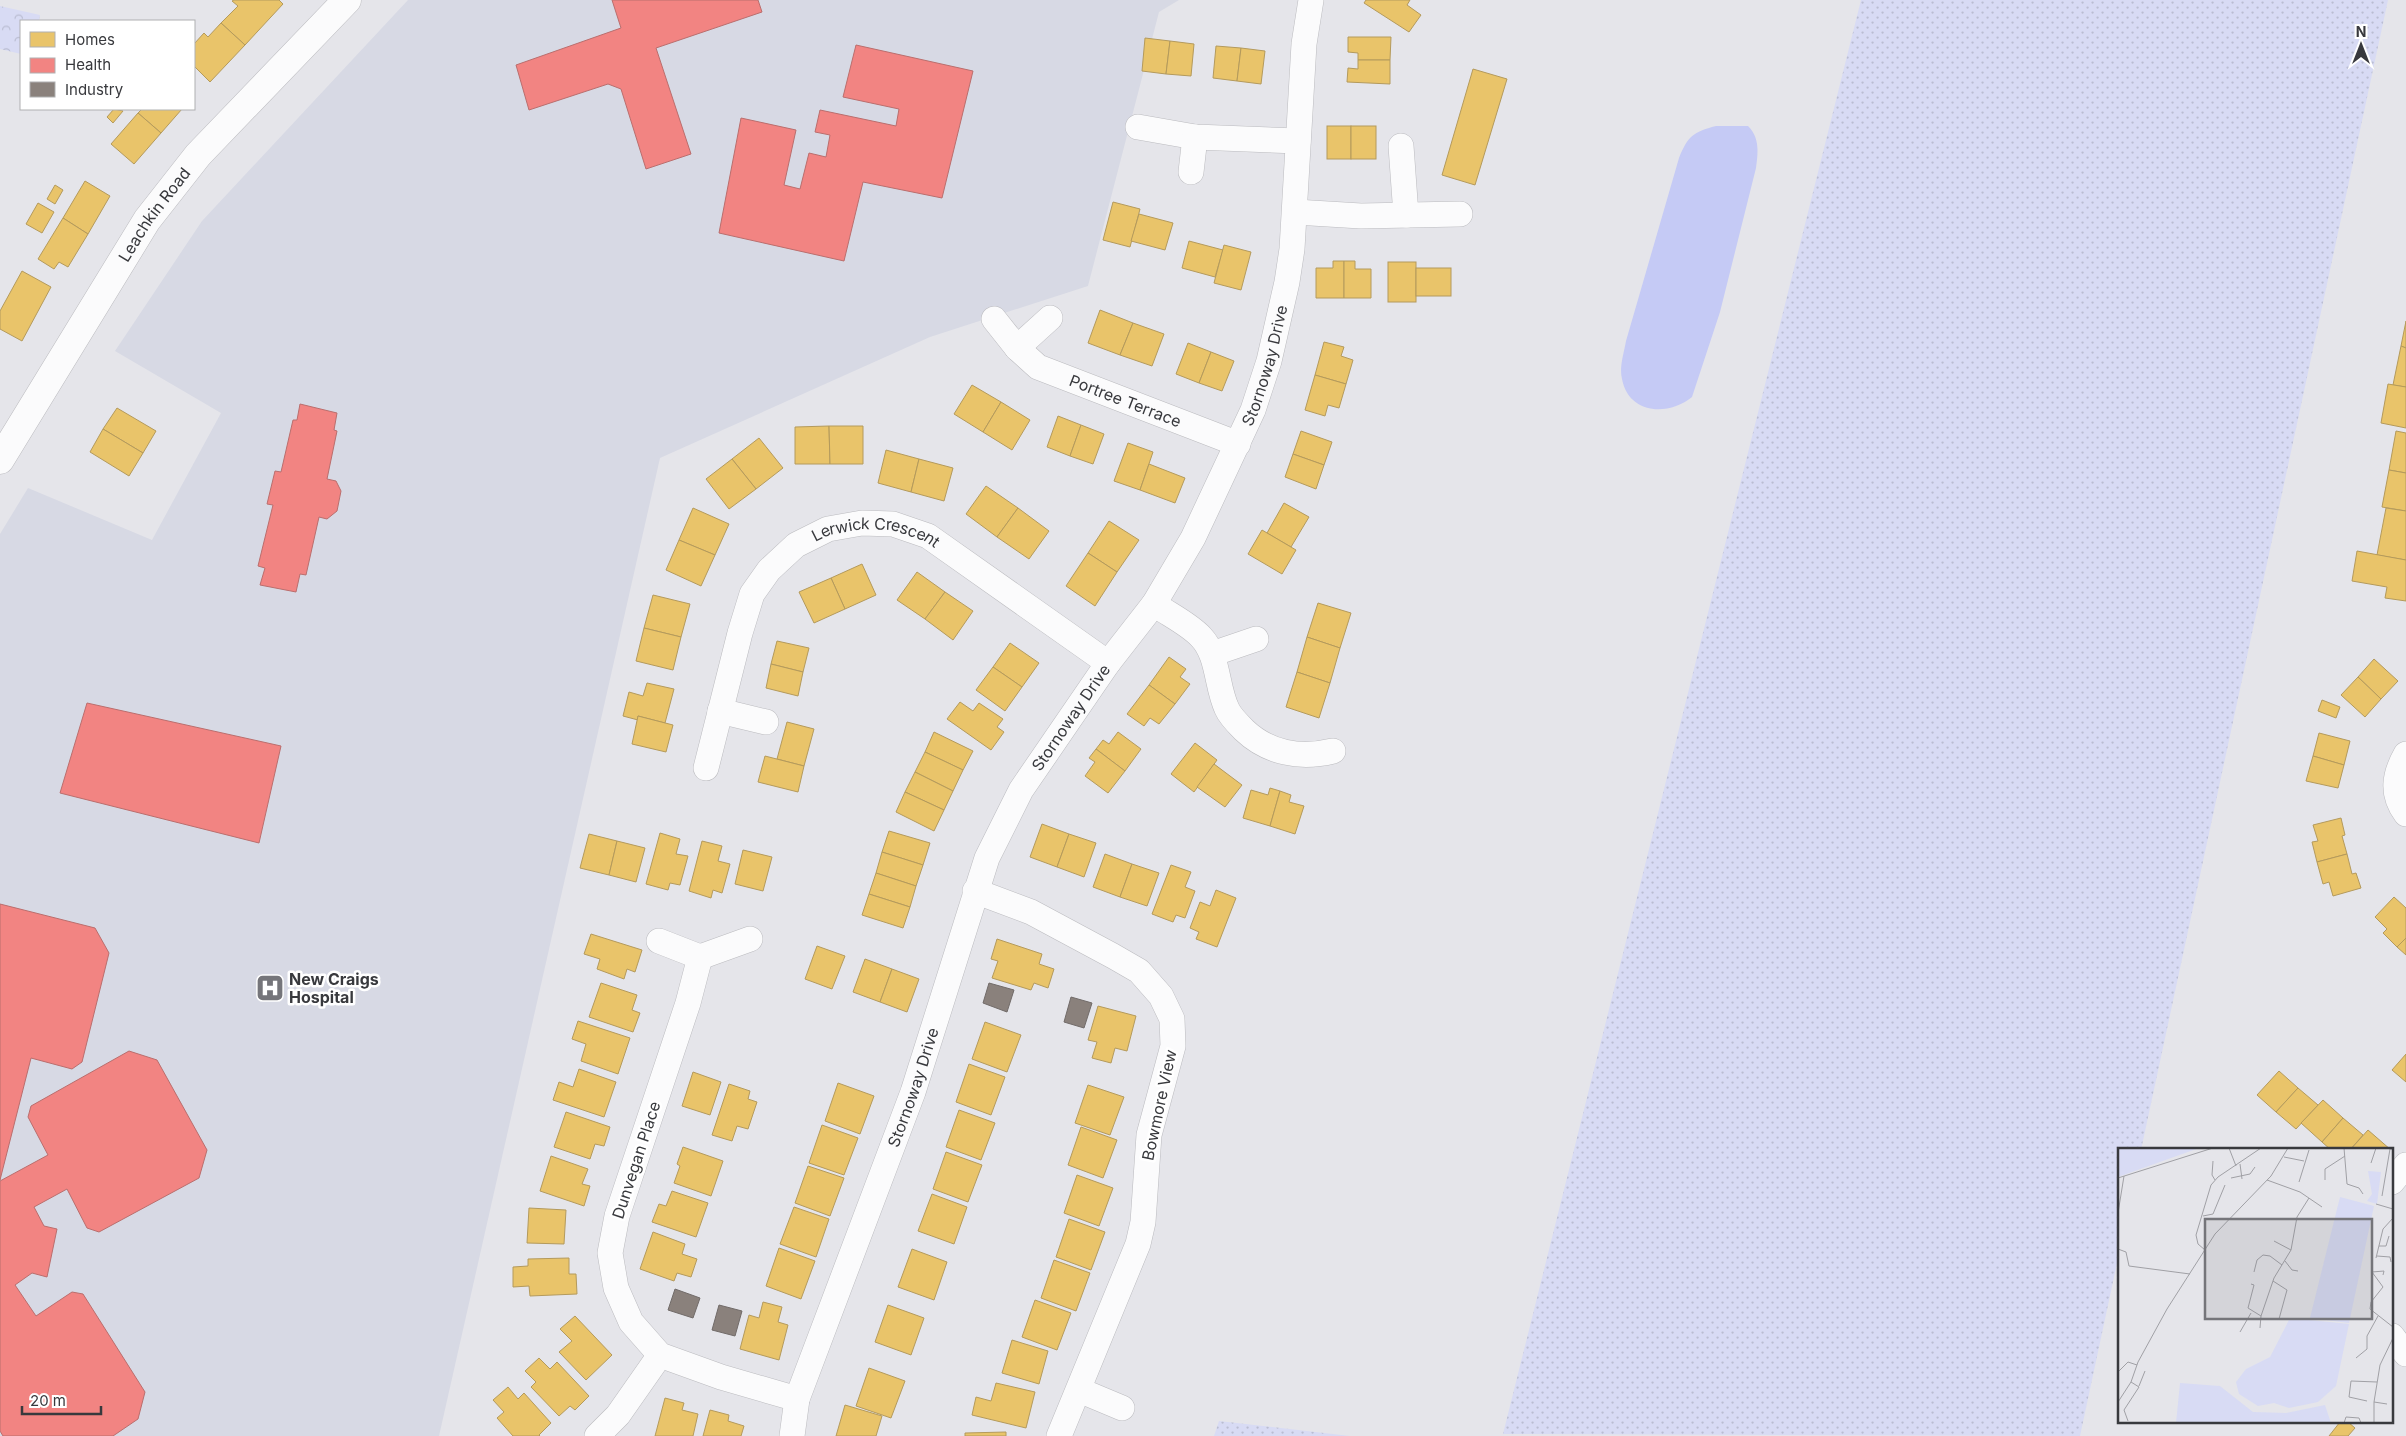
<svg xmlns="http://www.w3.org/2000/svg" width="2406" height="1436" viewBox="0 0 2406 1436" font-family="Inter,sans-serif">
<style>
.built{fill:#d7d9e4}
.grass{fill:url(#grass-dots)}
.park{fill:url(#park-crowns)}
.water{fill:#c5caf5}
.homes{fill:#e9c46a;stroke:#b49a5c}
.health{fill:#f28482;stroke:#ba6e6d}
.industry{fill:#8a817c;stroke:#716b69}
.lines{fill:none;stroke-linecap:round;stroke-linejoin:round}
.street-casing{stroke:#bbbbbf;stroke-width:26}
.secondary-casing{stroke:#bbbbbf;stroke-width:29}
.street{stroke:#fbfbfc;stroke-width:25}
.secondary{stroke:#fbfbfc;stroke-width:28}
.labels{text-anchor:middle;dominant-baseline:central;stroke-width:5;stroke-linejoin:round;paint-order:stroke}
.street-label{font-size:16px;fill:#38393d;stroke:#fff}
.poi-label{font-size:16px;font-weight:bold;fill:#38393d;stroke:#fff;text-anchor:start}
.inset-road{fill:none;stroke:#a0a0a5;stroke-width:1}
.view{fill:#75757a;fill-opacity:0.15;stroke:#75757a;stroke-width:2.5}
.inset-edge{fill:none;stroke:#38393d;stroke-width:2.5}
</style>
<defs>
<pattern id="grass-dots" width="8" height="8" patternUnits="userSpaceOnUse" patternTransform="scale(1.25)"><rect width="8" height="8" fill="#d8dbf4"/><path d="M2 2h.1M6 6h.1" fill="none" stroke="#babdd2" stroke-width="1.8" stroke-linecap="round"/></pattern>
<pattern id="park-crowns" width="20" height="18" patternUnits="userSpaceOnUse" patternTransform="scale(1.25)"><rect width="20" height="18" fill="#d8dbf4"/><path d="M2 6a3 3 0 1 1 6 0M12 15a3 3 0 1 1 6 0" fill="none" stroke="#babdd2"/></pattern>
</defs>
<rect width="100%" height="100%" fill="#e5e5ea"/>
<path class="built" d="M408 0H1179L1159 12 1088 286 930 337 660 458 439 1436H0V534L28 488 152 540 221 413 115 351 202 221Z"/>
<g class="grass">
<path d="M1861 0H2388L2141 1150H2120V1249L2080 1436 1503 1434Z"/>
<path d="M1219 1421 1350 1436H1214Z"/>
</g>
<path class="park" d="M0 6 40 15 39 21H21V54L0 49Z"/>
<path class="water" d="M1716 126H1748C1760 138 1758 152 1756 168L1720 312 1692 397C1669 416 1629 415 1622 379 1619 367 1624 353 1626 341L1679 158C1688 136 1693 132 1716 126Z"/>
<g class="homes">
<path d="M234 0H279L283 4 245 45 221 23 238 6 232 1Z"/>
<path d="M1366 0H1410L1407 5 1421 15 1409 32 1364 3Z"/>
<path d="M221 23 245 45 210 82 194 66V44L204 33 208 37Z"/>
<path d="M1348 37H1391L1390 60H1358V53L1348 52Z"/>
<path d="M1145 38 1170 41 1166 74 1142 71Z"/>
<path d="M1170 41 1194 44 1191 76 1166 74Z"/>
<path d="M1216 46 1241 48 1237 81 1213 78Z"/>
<path d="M1241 48 1265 51 1261 84 1237 81Z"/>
<path d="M1358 60H1390V84L1347 82 1348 68 1358 69Z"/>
<path d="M1473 69 1507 79 1475 185 1442 175Z"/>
<path d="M114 109 123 111 113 123 107 117Z"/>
<path d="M142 109H182L161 133 138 113Z"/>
<path d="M138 113 161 133 134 164 111 144Z"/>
<rect x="1327" y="126" width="24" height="33"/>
<rect x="1351" y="126" width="25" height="33"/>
<path d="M85 181 110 196 88 234 63 218Z"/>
<path d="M55 185 63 190 55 204 47 199Z"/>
<path d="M1113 202 1140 209 1130 247 1103 240Z"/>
<path d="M38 203 54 212 42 233 26 224Z"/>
<path d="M1139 214 1173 223 1165 250 1131 241Z"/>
<path d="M63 218 88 234 68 267 59 262 54 269 38 259Z"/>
<path d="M1189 241 1223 250 1215 277 1182 268Z"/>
<path d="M1224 245 1251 252 1241 290 1214 283Z"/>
<path d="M1333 261H1344V298H1316V268H1333Z"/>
<path d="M1344 261H1355V269H1371V298H1344Z"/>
<rect x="1388" y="262" width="28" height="40"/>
<rect x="1416" y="268" width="35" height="28"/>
<path d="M22 271 51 287 22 341 0 329V311Z"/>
<path d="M1100 310 1133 323 1120 355 1088 343Z"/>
<path d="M2406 321V348L2401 346Z"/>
<path d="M1133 323 1164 334 1152 366 1120 355Z"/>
<path d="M1324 342 1344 347 1341 356 1353 360 1346 384 1315 375Z"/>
<path d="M1188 343 1211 352 1199 383 1176 374Z"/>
<path d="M2401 346 2406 348V387L2393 385Z"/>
<path d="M1211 352 1234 361 1222 391 1199 383Z"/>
<path d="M1315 375 1346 384 1339 408 1328 405 1325 416 1305 410Z"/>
<path d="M2388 384 2406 387V428L2381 423Z"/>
<path d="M972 385 1001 402 983 432 954 414Z"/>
<path d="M1001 402 1030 420 1012 450 983 432Z"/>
<path d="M117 408 156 431 143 453 103 429Z"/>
<path d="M1058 416 1081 425 1070 456 1047 447Z"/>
<path d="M1081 425 1104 434 1093 464 1070 456Z"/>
<path d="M829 426 830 464H795V427Z"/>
<path d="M829 426H863V464H830Z"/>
<path d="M103 429 143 453 129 476 90 452Z"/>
<path d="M1301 431 1332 442 1324 465 1293 454Z"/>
<path d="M2396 431 2406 433V473L2389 470Z"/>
<path d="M759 438 783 468 756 489 732 459Z"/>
<path d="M1128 443 1153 452 1140 490 1114 481Z"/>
<path d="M886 450 919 459 911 492 878 483Z"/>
<path d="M1293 454 1324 465 1316 489 1285 477Z"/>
<path d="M732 459 756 489 729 509 706 479Z"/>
<path d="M919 459 953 468 944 501 911 492Z"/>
<path d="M1149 464 1185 478 1175 503 1140 490Z"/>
<path d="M2389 470 2406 473V511L2382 507Z"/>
<path d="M986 486 1018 508 997 537 966 514Z"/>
<path d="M1284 503 1309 517 1291 547 1267 533Z"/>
<path d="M693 508 729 524 715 555 679 540Z"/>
<path d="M1018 508 1049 531 1029 559 997 537Z"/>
<path d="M2386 508 2406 511V560L2377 555Z"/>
<path d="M1109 521 1139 540 1117 572 1088 553Z"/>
<path d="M1262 530 1296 550 1282 574 1248 554Z"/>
<path d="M679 540 715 555 701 586 666 570Z"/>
<path d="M2357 551 2406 560V601L2385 598 2387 587 2352 581Z"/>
<path d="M1088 553 1117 572 1095 606 1066 586Z"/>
<path d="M862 564 876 595 845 609 831 578Z"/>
<path d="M917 572 945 592 925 619 897 600Z"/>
<path d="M831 578 845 609 814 623 799 592Z"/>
<path d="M945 592 973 611 953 640 925 619Z"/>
<path d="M653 595 690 604 681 637 644 628Z"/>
<path d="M1318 603 1351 613 1340 648 1307 637Z"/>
<path d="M644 628 681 637 673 670 636 661Z"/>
<path d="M1307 637 1340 648 1330 683 1297 672Z"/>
<path d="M777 641 809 648 803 672 771 664Z"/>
<path d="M1010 643 1039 663 1022 687 993 667Z"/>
<path d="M1169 657 1186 669 1180 677 1190 684 1175 704 1149 685Z"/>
<path d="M2374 659 2398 681 2381 699 2358 677Z"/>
<path d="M771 664 803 672 798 696 766 688Z"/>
<path d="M993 667 1022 687 1005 711 976 690Z"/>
<path d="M1297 672 1330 683 1319 718 1286 707Z"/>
<path d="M2358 677 2381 699 2365 717 2341 695Z"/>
<path d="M647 683 674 689 665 723 638 716V720L623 716 629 692 643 696Z"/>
<path d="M1149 685 1175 704 1159 724 1150 718 1144 726 1127 714Z"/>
<path d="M2322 700 2340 707 2336 718 2318 711Z"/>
<path d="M960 702 973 711 979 703 1003 719 997 727 1004 732 991 750 947 719Z"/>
<path d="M638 716 673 725 666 752 632 744Z"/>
<path d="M787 722 814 729 804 766 777 759Z"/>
<path d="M934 732 973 751 963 770 925 752Z"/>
<path d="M1118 732 1141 749 1125 771 1096 749 1103 740 1109 744Z"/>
<path d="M2319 733 2350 741 2344 765 2313 756Z"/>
<path d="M1195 743 1217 760 1194 792 1171 774Z"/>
<path d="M1096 749 1125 771 1108 793 1085 776 1095 762 1089 758Z"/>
<path d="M925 752 963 770 953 791 915 772Z"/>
<path d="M765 756 804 766 798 792 758 782Z"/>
<path d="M2313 756 2344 765 2338 788 2306 781Z"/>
<path d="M1214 764 1242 785 1225 807 1197 787Z"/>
<path d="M915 772 953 791 944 810 905 792Z"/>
<path d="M1270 788 1280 791 1270 826 1243 818 1251 790 1268 795Z"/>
<path d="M1280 791 1291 795 1289 802 1304 806 1295 834 1270 826Z"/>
<path d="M905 792 944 810 934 831 896 812Z"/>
<path d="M2341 818 2345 835 2342 836 2347 854 2317 862 2312 842 2318 841 2313 825Z"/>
<path d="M1042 824 1069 834 1057 867 1030 857Z"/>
<path d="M889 831 930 843 923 865 882 852Z"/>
<path d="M660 833 680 839 676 854 688 856 680 885 670 883 668 890 646 884Z"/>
<path d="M589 834 617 841 609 875 580 868Z"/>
<path d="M1069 834 1096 843 1084 877 1057 867Z"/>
<path d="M617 841 645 848 636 882 609 875Z"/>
<path d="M702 841 722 846 718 861 730 864 722 893 713 890 711 898 689 891Z"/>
<path d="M743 850 772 857 763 891 735 884Z"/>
<path d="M882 852 923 865 916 886 876 873Z"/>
<path d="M1105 854 1132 864 1120 897 1093 887Z"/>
<path d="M2347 854 2352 874 2356 873 2361 888 2333 896 2329 882 2323 884 2317 862Z"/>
<path d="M1132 864 1159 873 1147 906 1120 897Z"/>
<path d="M1171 865 1191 872 1185 887 1195 891 1185 918 1176 915 1173 922 1152 914Z"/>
<path d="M876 873 916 886 910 907 869 894Z"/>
<path d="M1216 890 1236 898 1217 947 1196 939 1199 932 1190 928 1200 902 1210 906Z"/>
<path d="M869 894 910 907 903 928 862 915Z"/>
<path d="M2394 897 2406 908V938L2397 947 2383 933 2387 929 2375 917Z"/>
<path d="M591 934 642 950 635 972 627 969 624 979 597 969 600 959 584 954Z"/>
<path d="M2406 938V955L2397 947Z"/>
<path d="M997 939 1042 954 1039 964 1054 969 1048 988 1034 983 1031 990 992 978 998 961 991 959Z"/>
<path d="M817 946 845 956 832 989 805 979Z"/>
<path d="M865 959 892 969 880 1002 853 992Z"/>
<path d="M892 969 919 979 907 1012 880 1002Z"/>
<path d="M601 983 637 995 632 1010 640 1013 633 1032 589 1017Z"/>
<path d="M1098 1006 1136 1016 1127 1051 1115 1048 1111 1063 1092 1058 1097 1042 1088 1040Z"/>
<path d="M578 1021 630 1038 618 1074 581 1061 586 1044 572 1039Z"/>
<path d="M985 1022 1021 1035 1007 1072 972 1059Z"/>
<path d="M2406 1054V1082L2392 1070Z"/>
<path d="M969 1064 1005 1077 991 1115 956 1102Z"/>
<path d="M579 1069 616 1082 604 1117 553 1100 559 1082 573 1087Z"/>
<path d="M2279 1071 2298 1088 2276 1112 2257 1095Z"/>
<path d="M693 1072 721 1082 710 1115 682 1106Z"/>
<path d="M838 1083 874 1096 860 1134 825 1121Z"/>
<path d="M729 1084 750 1091 748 1099 757 1102 748 1129 737 1126 732 1141 712 1135Z"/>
<path d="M1088 1085 1124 1097 1110 1135 1075 1123Z"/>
<path d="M2298 1088 2318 1105 2296 1129 2276 1112Z"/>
<path d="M2323 1100 2343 1118 2322 1142 2301 1123Z"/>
<path d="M959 1110 995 1123 981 1160 946 1147Z"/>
<path d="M566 1112 610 1127 604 1146 595 1144 590 1159 554 1147Z"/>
<path d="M2343 1118 2363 1135 2350 1150H2331L2322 1142Z"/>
<path d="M822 1125 858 1138 844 1175 809 1163Z"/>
<path d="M1081 1127 1117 1140 1103 1178 1068 1165Z"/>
<path d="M2368 1130 2391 1150H2350Z"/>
<path d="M683 1147 723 1161 711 1196 674 1183 680 1166 677 1164Z"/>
<path d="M946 1152 982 1165 968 1202 933 1189Z"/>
<path d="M551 1156 588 1169 582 1184 590 1186 584 1206 540 1191Z"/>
<path d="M808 1166 844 1178 830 1216 795 1203Z"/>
<path d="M1077 1175 1113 1188 1099 1226 1064 1213Z"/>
<path d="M672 1191 708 1203 696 1237 652 1222 659 1204 666 1206Z"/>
<path d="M932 1194 967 1207 954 1244 918 1231Z"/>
<path d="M794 1207 829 1219 816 1257 780 1244Z"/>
<path d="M529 1208 566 1210 564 1244 527 1243Z"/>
<path d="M1069 1219 1105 1232 1091 1270 1056 1257Z"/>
<path d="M653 1232 685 1244 682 1254 697 1259 691 1277 677 1273 674 1281 640 1269Z"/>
<path d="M779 1248 815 1261 801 1299 766 1286Z"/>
<path d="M912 1249 947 1262 934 1300 898 1287Z"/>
<path d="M569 1258V1274H576L577 1294 530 1296 529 1286 513 1287V1267L528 1266V1259Z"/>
<path d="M1054 1260 1090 1273 1076 1311 1041 1298Z"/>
<path d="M1035 1300 1071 1313 1057 1350 1022 1337Z"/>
<path d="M763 1302 782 1307 778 1322 788 1325 779 1360 740 1349 749 1315 759 1318Z"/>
<path d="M888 1305 924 1318 911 1355 875 1342Z"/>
<path d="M575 1316 612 1355 586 1380 559 1352 572 1341 560 1329Z"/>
<path d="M1012 1340 1048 1351 1039 1384 1002 1373Z"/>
<path d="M539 1358 550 1369 557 1362 589 1396 575 1410 570 1406 559 1416 531 1387 536 1382 525 1371Z"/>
<path d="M869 1368 905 1381 891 1418 856 1406Z"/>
<path d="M996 1383 1035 1392 1026 1428 972 1415 976 1397 991 1401Z"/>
<path d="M508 1387 518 1399 524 1393 551 1423 539 1435 540 1436H513L497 1418 504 1412 493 1400Z"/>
<path d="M665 1398 684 1403 682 1410 698 1414 693 1436H655Z"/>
<path d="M845 1405 882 1416 876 1436H836Z"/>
<path d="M710 1410 729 1415 728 1421 744 1426 741 1436H703Z"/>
<path d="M2340 1422H2348L2355 1428 2348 1436H2329Z"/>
<path d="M1006 1432V1436H965V1433Z"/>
</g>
<g class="health">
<path d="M612 0H758L762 12 656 48 691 154 646 169 621 89 608 84 529 110 516 65 621 28Z"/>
<path d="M856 45 973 71 942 198 863 182 844 261 719 233 741 118 796 130 784 185 800 189 809 153 826 157 830 135 815 132 820 110 896 126 899 109 843 97Z"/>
<path d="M300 404 337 413 334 430 337 431 327 479 336 481 341 491 337 511 327 519 319 517 306 575 300 574 296 592 260 585 265 568 258 566 273 505 267 504 275 471 281 472 293 420H297Z"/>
<path d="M87 703 281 746 259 843 60 793Z"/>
<path d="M0 904 95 928 109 953 82 1062 72 1069 31 1058 0 1180Z"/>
<path d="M129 1051 157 1060 207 1150 199 1178 99 1232 87 1228 67 1189 34 1207 44 1226 57 1229 47 1277 32 1273 15 1285 36 1316 72 1292 83 1294 145 1392 138 1419 113 1436H3L0 1431V1181L48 1155 28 1117 31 1106Z"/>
</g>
<g class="industry">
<path d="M989 983 1014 990 1007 1012 983 1003Z"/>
<path d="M1071 997 1092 1003 1084 1028 1064 1022Z"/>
<path d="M675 1289 700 1298 693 1318 668 1310Z"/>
<path d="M719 1305 742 1311 735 1336 712 1330Z"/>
</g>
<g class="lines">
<defs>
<g id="street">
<path d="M1138 127 1195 137 1298 141"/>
<path d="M1401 146 1406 215"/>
<path d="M1191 172 1195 137"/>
<path d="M1295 212 1361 216 1460 214"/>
<path id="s1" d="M994 319 1017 348 1038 367 1238 444"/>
<path d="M1017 348 1050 318"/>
<path d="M1154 604C1168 614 1189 624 1201 637 1219 656 1216 686 1227 709 1230 716 1238 724 1244 730 1268 753 1300 759 1333 751"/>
<path d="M1212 654 1256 639"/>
<path d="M720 711 766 722"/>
<path d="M2406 754C2394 775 2391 794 2406 814"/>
<path id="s2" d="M706 768 740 633 752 594 769 570 796 545 828 529 862 523 893 524 928 536 1108 663"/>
<path d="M975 891 1031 912 1113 956 1139 971 1161 996 1172 1019 1173 1046 1149 1135 1143 1222 1138 1244 1059 1436"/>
<path d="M659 941 700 957 688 1003 617 1216 610 1253 616 1288 631 1322 660 1355 721 1377 797 1399"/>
<path d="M700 957 750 939"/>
<path d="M2392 1182 2406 1165"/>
<path d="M2392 1336 2406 1354"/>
<path d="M1079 1390 1122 1408"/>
<path d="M597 1436 618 1415 660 1355"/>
<path id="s3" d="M792 1436 797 1399 913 1092 987 858 1021 790 1108 663 1154 604 1193 538 1253 410 1269 361 1287 282 1292 249 1304 44 1311 0"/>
</g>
<g id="secondary">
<path id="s4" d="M0 460 147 220 198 155 347 0"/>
</g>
</defs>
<use href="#street" class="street-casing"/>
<use href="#secondary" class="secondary-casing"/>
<use href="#street" class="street"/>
<use href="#secondary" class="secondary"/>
</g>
<defs>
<symbol id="hospital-square" viewBox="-11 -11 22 22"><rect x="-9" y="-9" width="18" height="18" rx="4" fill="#75757a" stroke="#fff"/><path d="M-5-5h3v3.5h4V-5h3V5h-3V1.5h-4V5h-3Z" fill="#fff"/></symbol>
</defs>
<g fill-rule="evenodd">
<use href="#hospital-square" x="254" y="972" width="32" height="32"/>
</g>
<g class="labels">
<g class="street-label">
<text stroke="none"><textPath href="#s4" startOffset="290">Leachkin Road</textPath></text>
<text stroke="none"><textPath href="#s3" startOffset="1180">Stornoway Drive</textPath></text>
<text stroke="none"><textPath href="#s1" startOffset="159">Portree Terrace</textPath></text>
<text stroke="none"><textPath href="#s2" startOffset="331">Lerwick Crescent</textPath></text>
<text stroke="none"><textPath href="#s3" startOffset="775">Stornoway Drive</textPath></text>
<text stroke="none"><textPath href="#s3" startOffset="370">Stornoway Drive</textPath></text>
<text transform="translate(1159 1105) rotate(-78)">Bowmore View</text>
<text transform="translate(636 1160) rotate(-72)">Dunvegan Place</text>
</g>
<g class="poi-label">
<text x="289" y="979">New Craigs<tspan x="289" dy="18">Hospital</tspan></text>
</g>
</g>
<g transform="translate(2118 1148)">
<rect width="275" height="275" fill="#e5e5ea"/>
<path d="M222 49 256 58 231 175 192 170ZM172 170 231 176 218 238 200 254 171 260 156 255 140 258 121 246 118 234 128 221 152 209ZM62 235 102 238 135 264 168 265 207 257 213 275H58Z" fill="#d8dbf4"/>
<path d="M0 0H81L0 29Z" fill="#d8dbf4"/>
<path d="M250 23 263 24 259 56 249 53 254 46Z" fill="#d8dbf4"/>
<path class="inset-road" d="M111 0 118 18M226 0 229 36 241 40 245 46M166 9 186 13M95 13 94 27 97 32M253 15 258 0M122 16 124 31M0 30 95 0M113 30 132 26 137 19M149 32 182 44 204 59M207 32V21L227 8M181 34 191 2M264 48 272 1H275M258 56 275 61M0 65 6 28M85 68 95 66 107 37M156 93 173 102M261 98H268L271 88M0 101 8 104 11 118 72 126M87 102 80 96 78 87 93 37 100 29 143 0M259 108 272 109 273 114M258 110 265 81 275 70M167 113 174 122 180 123M136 124 139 112 145 107 152 108 164 117M265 127 266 123 254 124 265 139 253 154 252 161 275 179M155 133 169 142 161 171M133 136 136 137 130 160 143 168M142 180 143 168 156 130 173 102 179 69 191 50M122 184 133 165M238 210 249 201V188L260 168M0 224 10 214 19 217M21 238 27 223M249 253 231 249 233 233 259 234M0 254 13 234 20 214 49 161 97 86 153 28 170 0M269 256 256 254 262 217 275 190M10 273 6 262 21 239 13 234M226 275 228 269 241 270 243 275M256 275V254"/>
<path class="view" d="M87 71H254V171H87Z"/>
<rect width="275" height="275" class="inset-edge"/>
</g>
<rect x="20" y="20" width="175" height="90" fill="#ffffff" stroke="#afb0b1"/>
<rect x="30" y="32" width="25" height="15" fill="#e9c46a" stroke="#afb0b1"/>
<text x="65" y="45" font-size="15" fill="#38393d">Homes</text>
<rect x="30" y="58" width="25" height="15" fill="#f28482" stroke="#afb0b1"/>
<text x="65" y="70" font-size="15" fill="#38393d">Health</text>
<rect x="30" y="82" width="25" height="15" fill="#8a817c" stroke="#afb0b1"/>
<text x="65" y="95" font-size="15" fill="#38393d">Industry</text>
<g transform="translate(2361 45)" stroke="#ffffff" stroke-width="4" paint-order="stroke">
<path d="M0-4L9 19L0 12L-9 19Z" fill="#38393d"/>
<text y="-8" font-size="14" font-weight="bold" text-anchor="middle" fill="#38393d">N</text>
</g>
<path d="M22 1406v8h79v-8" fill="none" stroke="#38393d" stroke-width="2.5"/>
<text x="30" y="1406" font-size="15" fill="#38393d" stroke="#ffffff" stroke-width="4" paint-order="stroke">20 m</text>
</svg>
